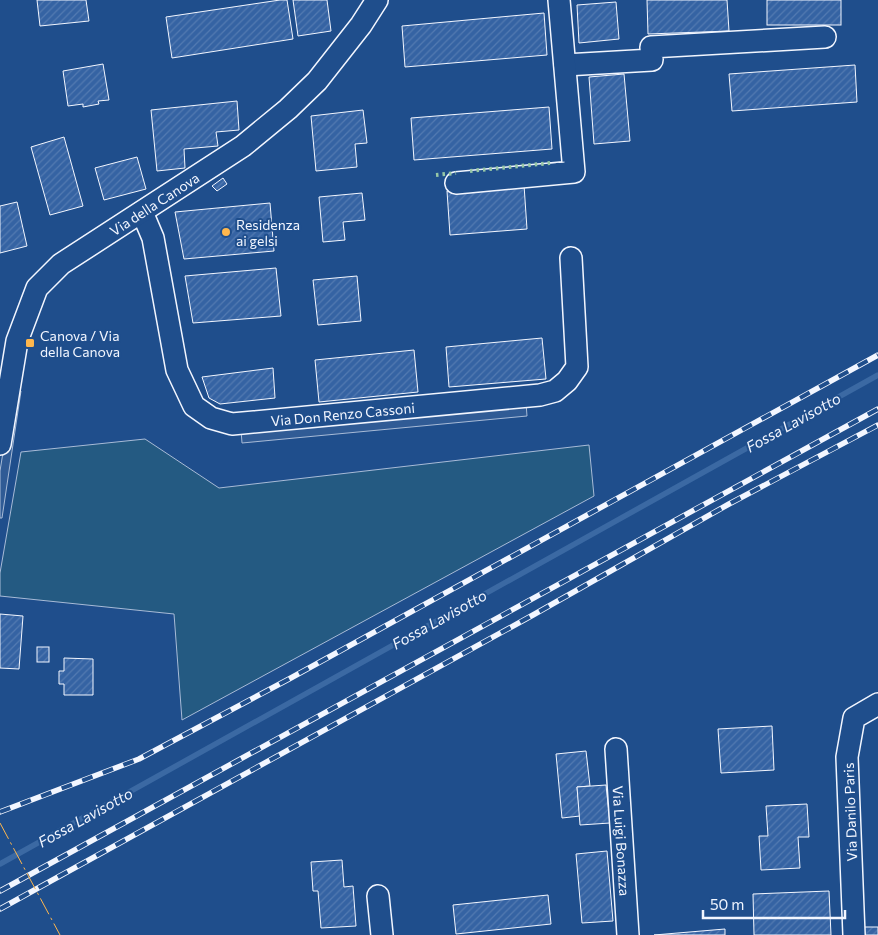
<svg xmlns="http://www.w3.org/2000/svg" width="878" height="935" viewBox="0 0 878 935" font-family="Commissioner,sans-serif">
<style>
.grass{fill:#245a82;stroke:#a8bbd7}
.parking{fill:#305b95;stroke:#a8bbd7}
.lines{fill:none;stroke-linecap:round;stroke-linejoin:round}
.stream{stroke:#3b69a3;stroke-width:5.5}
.building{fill:url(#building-hatch);stroke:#f2f6ff}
.minor-casing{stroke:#f2f6ff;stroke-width:24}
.minor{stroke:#1f4e8c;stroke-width:21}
.rail-casing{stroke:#f2f6ff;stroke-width:5.5}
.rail{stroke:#1f4e8c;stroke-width:4;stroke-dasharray:11;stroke-linecap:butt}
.hedge{stroke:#97c8a6;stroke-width:4;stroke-dasharray:2.5 4;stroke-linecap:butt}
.fence{stroke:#f2f6ff;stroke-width:1;stroke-dasharray:6 2.5;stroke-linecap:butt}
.power{stroke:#ffb74d;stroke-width:1;stroke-dasharray:18 4 2.5 4;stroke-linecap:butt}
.poi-dot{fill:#ffb74d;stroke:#1f4e8c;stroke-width:2}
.labels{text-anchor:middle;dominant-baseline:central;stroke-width:4;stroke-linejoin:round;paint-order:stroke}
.street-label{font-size:14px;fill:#f2f6ff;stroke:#1f4e8c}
.poi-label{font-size:14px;fill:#f2f6ff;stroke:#1f4e8c;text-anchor:start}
.water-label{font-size:15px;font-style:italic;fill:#f2f6ff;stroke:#1f4e8c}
</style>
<defs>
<pattern id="building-hatch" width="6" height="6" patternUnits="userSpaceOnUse" patternTransform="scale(1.25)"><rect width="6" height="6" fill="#3563a3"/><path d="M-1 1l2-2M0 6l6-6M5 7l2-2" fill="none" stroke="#537ab1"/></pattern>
</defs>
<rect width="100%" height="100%" fill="#1f4e8c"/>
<path class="grass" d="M145 439 219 488 589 445 594 496 182 720 174 614 0 596V573L21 452Z"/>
<g class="parking">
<path d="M13 390 21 391 2 518H0V471Z"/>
<path d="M526 403 527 416 242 443 241 430Z"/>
</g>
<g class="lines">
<path class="stream" d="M0 864 878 375"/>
</g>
<g class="building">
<path d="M37 0H86L89 21 40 26Z"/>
<path d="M280 0H287L293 39 172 58 166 17Z"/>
<path d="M293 0H327L331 31 298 36Z"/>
<path d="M647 0H727L729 31 648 34Z"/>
<rect x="767" y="0" width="74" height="25"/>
<path d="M616 2 619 39 579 43 577 5Z"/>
<path d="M544 13 547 55 405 67 402 26Z"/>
<path d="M103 64 109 100 98 101 99 104 83 107V104L68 106 63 71Z"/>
<path d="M855 65 857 102 732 111 729 74Z"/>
<path d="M624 74 630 141 594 144 589 77Z"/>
<path d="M237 101 239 130 216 132 218 146 184 149 185 168 157 171 151 110Z"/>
<path d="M549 107 552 149 414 160 411 118Z"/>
<path d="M363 110 367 143 355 144 357 167 316 171 311 116Z"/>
<path d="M64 137 83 206 50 215 31 147Z"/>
<path d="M137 157 146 189 104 200 95 168Z"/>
<path d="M223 178 227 184 217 191 212 186Z"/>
<path d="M524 185 527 229 450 235 447 191Z"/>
<path d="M362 193 365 220 343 222 345 240 323 242 319 197Z"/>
<path d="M17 202 27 246 0 253V206Z"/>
<path d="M270 203 274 251 184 259 175 212Z"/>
<path d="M276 268 281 316 193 323 185 276Z"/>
<path d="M357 276 361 321 318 325 313 280Z"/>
<path d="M542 338 546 379 449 387 446 347Z"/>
<path d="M414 350 418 392 319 402 315 360Z"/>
<path d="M273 368 275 398 220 404 209 398 202 377Z"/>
<path d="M0 614 23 616 19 669 0 668Z"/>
<rect x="37" y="647" width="12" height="15"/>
<path d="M64 658 93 659V695H64V684H59V671H64Z"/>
<path d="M772 726 774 770 721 773 718 729Z"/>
<path d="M586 751 590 786 577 787 580 816 562 818 556 754Z"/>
<path d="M606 785 610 823 580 825 577 787Z"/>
<path d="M807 804 809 837H798L800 868 761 870 759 836H768L766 806Z"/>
<path d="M607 851 613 921 582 923 576 854Z"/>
<path d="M342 860 344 887 353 886 356 926 321 928 318 891H313L311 862Z"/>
<path d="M829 891 831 935H754L753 894Z"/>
<path d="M548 895 551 924 456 934 453 905Z"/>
<rect x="862" y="927" width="16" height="8"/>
<path d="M725 929V935H654Z"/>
</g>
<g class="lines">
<defs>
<g id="minor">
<path d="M565 65 652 60 651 47 825 37"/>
<path d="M456 183 574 172 559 0"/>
<path id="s1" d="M142 212 153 238 177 370 194 406 211 418 232 424 540 395 555 391 567 381 577 367 571 258"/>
<path id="s2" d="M0 444 17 341 37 288 61 264 243 146 288 109 317 81 361 25 377 0"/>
<path id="s3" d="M616 749 628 935"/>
<path d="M378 896 382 935"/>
<path d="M854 935 847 757 854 718 878 704"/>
</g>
</defs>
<use href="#minor" class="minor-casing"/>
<use href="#minor" class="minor"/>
<defs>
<g id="rail">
<path d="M0 812 139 759 289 679 878 355"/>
<path d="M0 891 878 409"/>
<path d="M0 909 533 615 729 504 878 425"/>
</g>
</defs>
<use href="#rail" class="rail-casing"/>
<use href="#rail" class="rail"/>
<g class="hedge">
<path d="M470 171 550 163"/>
<path d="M436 175 456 173"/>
</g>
<path class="fence" d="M550 163 566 162"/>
<path class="power" d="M0 823 60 935"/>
</g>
<g class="poi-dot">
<circle cx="226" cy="232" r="5"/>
<rect x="25" y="338" width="10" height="10" rx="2.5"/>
</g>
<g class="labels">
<g class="street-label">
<text stroke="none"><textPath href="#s2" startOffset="306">Via della Canova</textPath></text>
<text stroke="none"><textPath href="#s1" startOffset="356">Via Don Renzo Cassoni</textPath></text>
<text transform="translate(850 812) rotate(-92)">Via Danilo Paris</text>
<text stroke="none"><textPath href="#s3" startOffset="92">Via Luigi Bonazza</textPath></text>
</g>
<g class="poi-label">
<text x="236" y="224">Residenza<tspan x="236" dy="16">ai gelsi</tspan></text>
<text x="40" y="335">Canova / Via<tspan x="40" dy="16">della Canova</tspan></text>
</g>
<g class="water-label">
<text transform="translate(793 422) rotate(-29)">Fossa Lavisotto</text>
<text transform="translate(439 619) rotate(-29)">Fossa Lavisotto</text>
<text transform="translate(85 817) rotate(-29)">Fossa Lavisotto</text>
</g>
</g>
<path d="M703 910v8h142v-8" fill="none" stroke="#f2f6ff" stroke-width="2.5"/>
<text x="710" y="910" font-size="15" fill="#f2f6ff" stroke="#1f4e8c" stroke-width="4" paint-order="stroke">50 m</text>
</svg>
